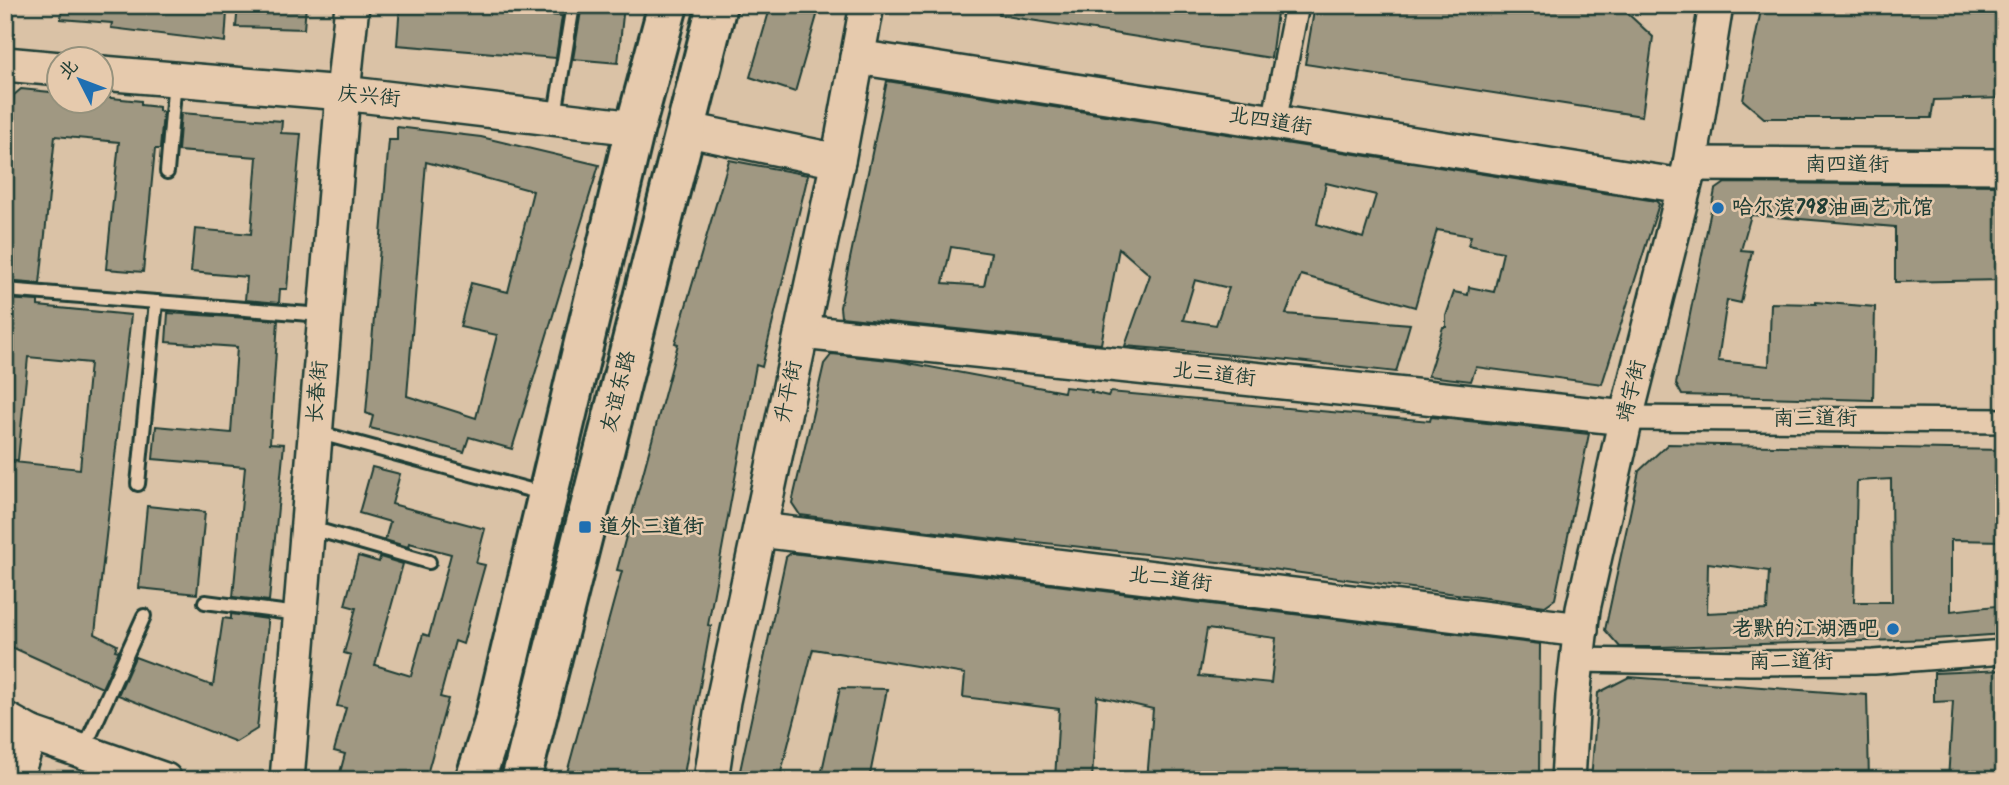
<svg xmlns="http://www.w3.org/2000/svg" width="2009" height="785" viewBox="0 0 2009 785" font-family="Kalam,'LXGW WenKai TC',sans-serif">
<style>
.building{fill:#a09882;stroke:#1f3d34;stroke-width:2;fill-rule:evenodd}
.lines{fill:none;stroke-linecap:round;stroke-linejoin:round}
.lane-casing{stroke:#1f3d34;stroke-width:18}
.street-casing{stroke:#1f3d34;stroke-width:28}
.secondary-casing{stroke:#1f3d34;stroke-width:38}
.highway-casing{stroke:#1f3d34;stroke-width:44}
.lane{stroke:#e6caad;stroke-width:12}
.street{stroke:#e6caad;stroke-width:23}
.secondary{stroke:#e6caad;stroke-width:33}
.highway{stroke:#e6caad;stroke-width:38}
.poi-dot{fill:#1f6fb2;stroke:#e6caad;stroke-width:2.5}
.labels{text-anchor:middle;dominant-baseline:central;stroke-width:5;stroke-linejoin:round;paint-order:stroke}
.street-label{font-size:21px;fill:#1f3d34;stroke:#e6caad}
.poi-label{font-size:21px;font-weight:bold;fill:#1f3d34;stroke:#e6caad;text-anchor:start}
</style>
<rect width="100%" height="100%" fill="#dac2a6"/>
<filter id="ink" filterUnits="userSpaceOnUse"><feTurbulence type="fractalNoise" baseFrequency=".0143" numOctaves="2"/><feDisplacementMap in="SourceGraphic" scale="14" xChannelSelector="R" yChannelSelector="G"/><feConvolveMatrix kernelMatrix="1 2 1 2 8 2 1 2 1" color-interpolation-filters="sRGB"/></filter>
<g filter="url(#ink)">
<g class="building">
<path d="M62 5H195V10L227 12 225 42 111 28 112 23 61 19Z"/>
<path d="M238 5H306L304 29 236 27Z"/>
<path d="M400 5H439L562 16 556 58 397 45Z"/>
<path d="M582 5H624L618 63 573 59Z"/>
<path d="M771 5H820L795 92 750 77Z"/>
<path d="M1000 5H1278L1271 58 999 15Z"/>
<path d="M1315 5H1582L1626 12 1653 37 1642 116 1305 64Z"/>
<path d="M1762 5H2004V98L1934 100 1931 118H1764L1743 100Z"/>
<path d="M887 81 1656 201 1659 204 1602 384 1476 367 1471 381 1428 376 1443 327H1446V316L1454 292 1468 295 1469 287 1494 292 1503 252 1468 245 1471 236 1437 230 1415 307 1301 275 1286 314 1410 324 1396 372 1279 359 1125 346 1150 275 1119 248 1101 344 841 317 840 307ZM1326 183 1376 195 1363 238 1317 224ZM951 247 991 253 984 286 943 283ZM1195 280 1229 288 1216 325 1183 320Z"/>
<path d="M21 89 60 93V102H102V97L141 101V105L159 107V111L163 112 160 149H155L143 272 106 269 119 142 55 136 40 284 5 281V185L14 95Z"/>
<path d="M181 113 282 121 281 133 301 134 287 289H280L279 303 245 300 247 277 191 272 195 229 251 234 257 157 178 151Z"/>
<path d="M397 127 481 137 599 165 512 449 469 437 464 452 370 428 373 416 366 413 389 140H397ZM426 162 533 191 508 292 471 283 460 327 497 335 476 418 407 396Z"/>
<path d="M729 160 808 175 762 367 756 365 708 625 711 626 683 780H565L622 571 617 570 678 344 675 343Z"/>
<path d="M1725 183 2004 185V280L1895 282V227L1751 215 1741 250 1752 251 1741 303 1727 300 1718 361 1769 366 1771 303 1816 304V302L1875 307 1873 400 1682 395 1676 384 1715 190Z"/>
<path d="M5 299 38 301V306L131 315 95 634 117 645 115 650 119 651 102 688 5 644V461L80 469 90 363 28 357 18 460H5Z"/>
<path d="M168 313 278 320 270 443 284 444 269 601 233 597 245 467 153 459 156 426 231 433 237 347 166 342Z"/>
<path d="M832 354 898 361 1064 392 1065 387 1092 390 1091 392 1108 396 1110 392 1430 421 1431 417 1589 434 1555 599 1545 606 1227 563 1018 540 1017 542 800 515 792 503 824 364Z"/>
<path d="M1668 444 2004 450V541L1951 540V611L2004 605V634L1934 639 1658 647H1620L1605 630 1639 471ZM1891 479 1892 602H1854L1857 481ZM1708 563 1769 571 1767 610 1707 613Z"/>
<path d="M372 467 400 474 392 504 485 529 476 563 485 565 463 644 455 641 440 697 448 699 426 778 417 775 416 780H338L345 754 334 751 346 708 337 706 351 655 344 653 356 608 345 605 358 556 379 562 380 557 403 564 375 665 411 676 423 634 429 636 451 554 409 543 408 547 385 540 390 522 359 513Z"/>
<path d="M147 506 205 512 197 594 139 588Z"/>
<path d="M791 553 1540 644 1539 780H1147L1153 709 1097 696 1092 780H1055L1059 709 963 697 965 674 813 649 779 780H738L786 557ZM1207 629 1276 638 1271 683 1199 676Z"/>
<path d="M231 614 267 619V623H268L257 729 236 742 118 695 135 657 213 686 223 618 231 619Z"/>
<path d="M2004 670V780H1948L1953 701 1934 702V673Z"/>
<path d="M1629 677 1867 695 1869 780H1591L1598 693Z"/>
<path d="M840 688 887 689 869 780H820Z"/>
</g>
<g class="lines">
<defs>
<g id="lane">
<path d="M555 115 573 5"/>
<path d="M167 172 175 79"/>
<path d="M5 290 322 315"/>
<path d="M316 432 545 494"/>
<path d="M138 484 156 302"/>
<path d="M308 527 429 562"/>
<path d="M205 602 298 614"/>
<path d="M83 751 144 616"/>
</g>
<g id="street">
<path d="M1274 122 1297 5"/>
<path d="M1626 418 2004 421"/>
<path d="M1577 660 1749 663 1874 662 2004 652"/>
</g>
<g id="secondary">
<path d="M857 57 1683 186"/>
<path d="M5 64 60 69"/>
<path d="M102 73 343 93 635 128"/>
<path d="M684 129 838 161"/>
<path d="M1690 164 2004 166"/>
<path d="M802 332 1626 418"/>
<path d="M760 530 1581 630"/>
<path d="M5 719 30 733 15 780"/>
<path d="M30 733 165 780"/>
<path d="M287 780 343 93 352 5"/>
<path d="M711 780 723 701 838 161 867 5"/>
<path d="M1568 780 1573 696 1583 609 1626 418 1690 164 1716 5"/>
</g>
<g id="highway">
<path d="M475 780 493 725 635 128 668 5"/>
<path d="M521 780 717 5"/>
</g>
</defs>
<use href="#lane" class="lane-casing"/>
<use href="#street" class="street-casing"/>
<use href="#secondary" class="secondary-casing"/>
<use href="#highway" class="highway-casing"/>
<use href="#lane" class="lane"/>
<use href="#street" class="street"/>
<use href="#secondary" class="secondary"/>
<use href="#highway" class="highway"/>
</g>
</g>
<g class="poi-dot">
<circle cx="1718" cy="208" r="7"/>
<rect x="578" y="520" width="14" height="14" rx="3.5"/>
<circle cx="1893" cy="629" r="7"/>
</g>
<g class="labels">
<g class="street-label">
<text transform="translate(369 97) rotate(6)">庆兴街</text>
<text transform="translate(1270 122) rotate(9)">北四道街</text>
<text x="1847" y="165">南四道街</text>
<text transform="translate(1214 375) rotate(6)">北三道街</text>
<text transform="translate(1632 391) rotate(-76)">靖宇街</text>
<text transform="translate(318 392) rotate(-85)">长春街</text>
<text transform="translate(619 392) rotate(-76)">友谊东路</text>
<text transform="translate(789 392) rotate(-78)">升平街</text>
<text x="1815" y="419">南三道街</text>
<text transform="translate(1170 580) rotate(7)">北二道街</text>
<text x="1791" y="662">南二道街</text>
</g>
<g class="poi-label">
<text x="1732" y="208">哈尔滨798油画艺术馆</text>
<text x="599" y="527">道外三道街</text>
<text x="1879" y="629" text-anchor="end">老默的江湖酒吧</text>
</g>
</g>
<rect width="2009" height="785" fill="none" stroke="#e6caad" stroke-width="28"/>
<rect x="14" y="14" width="1981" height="757" fill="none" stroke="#1f3d34" stroke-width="2.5" filter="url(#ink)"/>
<g transform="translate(80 80) rotate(312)"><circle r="33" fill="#e6caad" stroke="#96927d" stroke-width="2"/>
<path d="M0-5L12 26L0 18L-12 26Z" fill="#1f6fb2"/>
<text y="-10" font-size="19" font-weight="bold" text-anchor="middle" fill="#1f3d34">北</text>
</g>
</svg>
